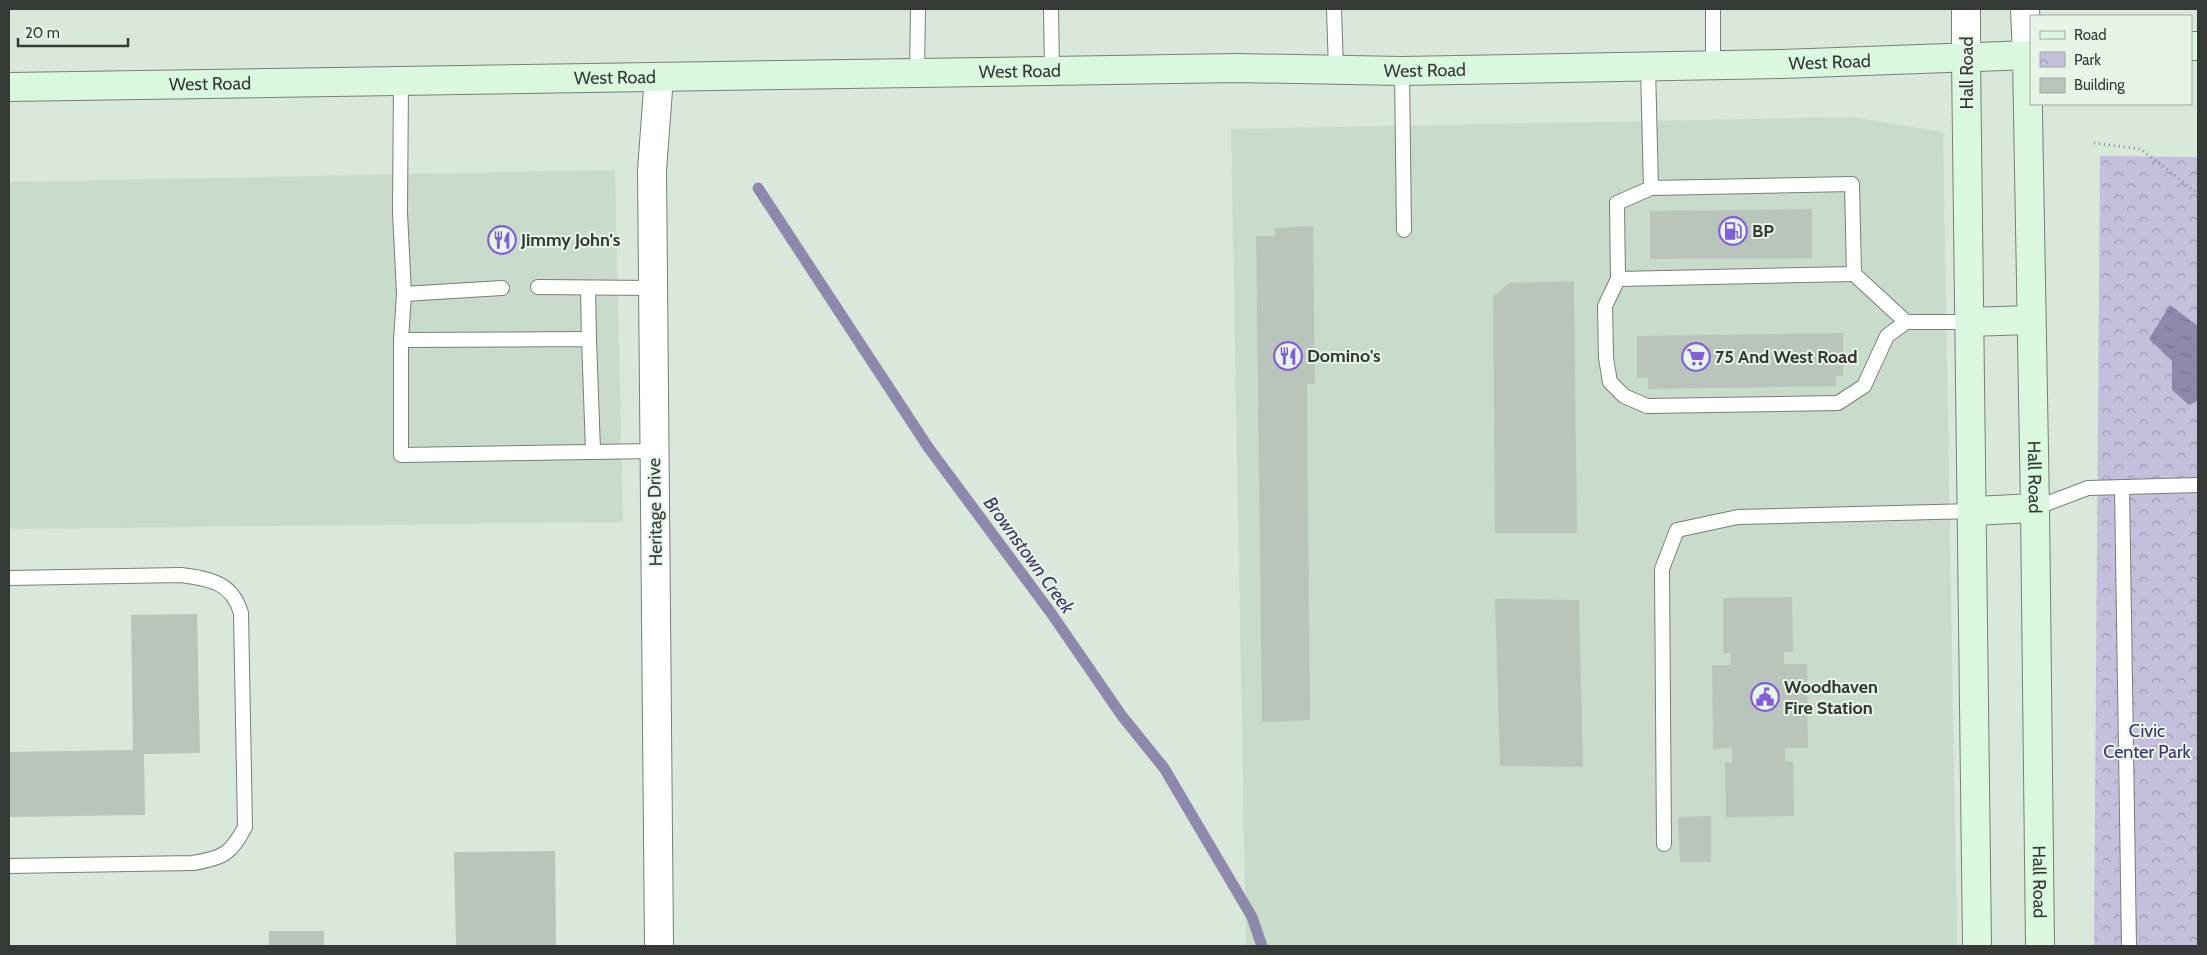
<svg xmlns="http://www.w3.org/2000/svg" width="2207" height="955" viewBox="0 0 2207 955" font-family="Cabin,sans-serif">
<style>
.built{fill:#c9dbcb}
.park{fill:url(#park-crowns)}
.water{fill:url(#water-ripples)}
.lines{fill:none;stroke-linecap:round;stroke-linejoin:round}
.stream{stroke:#8f88ad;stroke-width:11}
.building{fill:#b9c5ba}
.lane-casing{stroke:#768177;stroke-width:16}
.street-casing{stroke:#768177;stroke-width:30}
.secondary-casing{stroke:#768177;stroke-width:30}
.path{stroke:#89928a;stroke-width:3;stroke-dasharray:1 4;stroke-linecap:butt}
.lane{stroke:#fff;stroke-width:14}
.street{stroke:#fff;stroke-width:28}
.secondary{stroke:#daf7df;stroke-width:28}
.labels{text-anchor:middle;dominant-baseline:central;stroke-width:4;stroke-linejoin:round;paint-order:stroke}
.street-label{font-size:18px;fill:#353a36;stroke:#e7f4e8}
.poi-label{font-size:18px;font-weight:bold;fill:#353a36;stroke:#e7f4e8;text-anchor:start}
.park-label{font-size:18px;fill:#3f3264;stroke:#e7f4e8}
.water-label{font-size:19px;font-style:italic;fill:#433668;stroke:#e7f4e8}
</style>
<defs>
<pattern id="park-crowns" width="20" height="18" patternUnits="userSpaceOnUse" patternTransform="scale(1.25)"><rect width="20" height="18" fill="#c4bfdc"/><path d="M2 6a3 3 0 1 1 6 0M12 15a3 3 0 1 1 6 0" fill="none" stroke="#a09cb3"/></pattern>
<pattern id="water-ripples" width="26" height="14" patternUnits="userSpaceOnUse" patternTransform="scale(1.25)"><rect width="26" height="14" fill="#8f88ad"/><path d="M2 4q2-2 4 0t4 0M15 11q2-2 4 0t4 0" fill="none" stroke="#76708e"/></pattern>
</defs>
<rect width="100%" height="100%" fill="#dae7db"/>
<g class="built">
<path d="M1853 117 1943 132 1957 946H1246L1231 129Z"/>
<path d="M615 170 623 522 9 529V182Z"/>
</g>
<path class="park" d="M2100 156 2198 157V946H2094Z"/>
<path class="water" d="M2170 305 2198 326V401L2189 405 2172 390V361L2149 339Z"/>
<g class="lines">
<path class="stream" d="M758 188 928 447 1051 613 1122 716 1164 768 1252 917 1262 946"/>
</g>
<g class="building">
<path d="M1812 209V258L1650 259V211Z"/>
<path d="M1313 226 1315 384H1307L1310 720 1262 722 1256 236H1275L1274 228Z"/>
<path d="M1574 281 1577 533H1495L1493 297 1509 283Z"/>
<path d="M1843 333V376H1836V386L1648 389V378H1637V336Z"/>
<path d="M1792 597 1793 652H1784V664H1807L1808 748H1785V761H1793L1794 816 1726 817 1725 762H1732V748L1713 749 1712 665H1731L1730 653H1723V598Z"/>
<path d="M1495 599 1579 600 1583 767 1500 766Z"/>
<path d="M197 614 200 753 144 754 145 815 9 817V752L133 750 131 615Z"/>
<path d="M1711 816V862H1680L1678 817Z"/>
<path d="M555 851 556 946H456L454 852Z"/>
<rect x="269" y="931" width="55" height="15"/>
</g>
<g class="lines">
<defs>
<g id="lane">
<path d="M1051 9 1052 71"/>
<path d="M1334 9 1336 70"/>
<path d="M1713 65V9"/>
<path d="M1648 67 1651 188 1852 184 1854 274 1906 322H1969"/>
<path d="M1402 71 1404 230"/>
<path d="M917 73 918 9"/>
<path d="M401 81 400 212 404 294 502 288"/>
<path d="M1651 188 1617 203 1618 279 1854 274"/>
<path d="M1618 279 1605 306 1606 358 1610 382 1624 396 1647 406 1838 403 1864 386 1887 336 1906 322"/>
<path d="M538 287 652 288"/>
<path d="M588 288 589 339"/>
<path d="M401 340 404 294"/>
<path d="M593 451 589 339 401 340V455L654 451"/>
<path d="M2122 487 2129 946"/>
<path d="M2035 508 2088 488 2198 485"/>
<path d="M9 578 181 575C210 579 232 582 241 613L245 827C231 854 223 858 193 863L9 866"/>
<path d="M1664 844 1662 569 1677 530 1738 517 1974 511"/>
</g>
<g id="street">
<path d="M1966 9V59"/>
<path d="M2025 9 2027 56"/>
<path d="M659 946 652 170 659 77"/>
</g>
<g id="secondary">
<path d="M2191 46H2198"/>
<path id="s1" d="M2027 56 2035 508 2040 946"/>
<path d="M1966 59 1977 946"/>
<path id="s2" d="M9 87 1237 68 1402 71 1782 64 2031 55"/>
<path d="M1969 322 2030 320"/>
<path d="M1974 511 2035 508"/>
</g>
</defs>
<use href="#lane" class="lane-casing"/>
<use href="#street" class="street-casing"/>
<use href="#secondary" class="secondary-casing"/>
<path class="path" d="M2094 143 2141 149 2198 194"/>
<use href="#lane" class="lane"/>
<use href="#street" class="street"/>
<use href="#secondary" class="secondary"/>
</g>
<defs>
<symbol id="fuel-ring" viewBox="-11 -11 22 22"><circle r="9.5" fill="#e7f4e8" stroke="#835ed9" stroke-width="1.5"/><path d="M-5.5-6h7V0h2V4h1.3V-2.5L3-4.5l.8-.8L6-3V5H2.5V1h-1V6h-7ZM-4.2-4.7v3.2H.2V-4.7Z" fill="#835ed9"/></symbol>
<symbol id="restaurant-ring" viewBox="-11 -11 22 22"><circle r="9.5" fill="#e7f4e8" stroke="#835ed9" stroke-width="1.5"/><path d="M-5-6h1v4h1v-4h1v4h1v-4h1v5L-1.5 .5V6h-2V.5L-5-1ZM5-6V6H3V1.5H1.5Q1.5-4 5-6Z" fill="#835ed9"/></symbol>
<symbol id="supermarket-ring" viewBox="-11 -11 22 22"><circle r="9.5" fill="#e7f4e8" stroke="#835ed9" stroke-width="1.5"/><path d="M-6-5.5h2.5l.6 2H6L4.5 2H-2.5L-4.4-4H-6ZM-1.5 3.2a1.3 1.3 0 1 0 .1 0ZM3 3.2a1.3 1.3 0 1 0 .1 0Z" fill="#835ed9"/></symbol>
<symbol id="civic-ring" viewBox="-11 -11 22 22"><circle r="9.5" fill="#e7f4e8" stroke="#835ed9" stroke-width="1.5"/><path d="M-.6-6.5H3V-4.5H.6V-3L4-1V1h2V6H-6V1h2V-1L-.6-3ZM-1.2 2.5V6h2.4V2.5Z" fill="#835ed9"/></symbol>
</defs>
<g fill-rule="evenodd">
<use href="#fuel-ring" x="1717" y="215" width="32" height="32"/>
<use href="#restaurant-ring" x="486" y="224" width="32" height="32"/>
<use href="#restaurant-ring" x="1272" y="340" width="32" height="32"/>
<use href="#supermarket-ring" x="1680" y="341" width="32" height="32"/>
<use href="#civic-ring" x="1749" y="681" width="32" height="32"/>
</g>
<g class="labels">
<g class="street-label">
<text stroke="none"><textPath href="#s2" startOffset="1821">West Road</textPath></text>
<text stroke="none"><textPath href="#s2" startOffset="1416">West Road</textPath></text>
<text stroke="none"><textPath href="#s2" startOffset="1011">West Road</textPath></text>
<text transform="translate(1967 73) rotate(-90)">Hall Road</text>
<text stroke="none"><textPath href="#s2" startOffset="606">West Road</textPath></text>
<text stroke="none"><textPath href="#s2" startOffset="201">West Road</textPath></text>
<text stroke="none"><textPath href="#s1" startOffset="421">Hall Road</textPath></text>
<text transform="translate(655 512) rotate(-91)">Heritage Drive</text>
<text stroke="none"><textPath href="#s1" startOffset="826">Hall Road</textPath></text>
</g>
<g class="poi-label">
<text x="1752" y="231">BP</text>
<text x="521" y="240">Jimmy John's</text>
<text x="1307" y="356">Domino's</text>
<text x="1715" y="357">75 And West Road</text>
<text x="1784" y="687">Woodhaven<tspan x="1784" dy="21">Fire Station</tspan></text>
</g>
<g class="park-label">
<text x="2147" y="731">Civic<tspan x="2147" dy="21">Center Park</tspan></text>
</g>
<g class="water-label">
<text transform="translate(1029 555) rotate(54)">Brownstown Creek</text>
</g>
</g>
<rect width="2207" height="955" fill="none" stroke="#353a36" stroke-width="20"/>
<rect x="2030" y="15" width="162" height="90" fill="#e7f4e8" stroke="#a0aaa1"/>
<rect x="2040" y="31" width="25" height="8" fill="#daf7df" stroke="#a0aaa1"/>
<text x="2074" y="40" font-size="15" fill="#353a36">Road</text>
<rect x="2040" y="52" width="25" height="15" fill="url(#park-crowns)" stroke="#a0aaa1"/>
<text x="2074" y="65" font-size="15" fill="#353a36">Park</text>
<rect x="2040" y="78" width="25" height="15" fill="#b9c5ba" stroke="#a0aaa1"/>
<text x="2074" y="90" font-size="15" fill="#353a36">Building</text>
<path d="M18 38v8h110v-8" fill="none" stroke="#353a36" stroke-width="2.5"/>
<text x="25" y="38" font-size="15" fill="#353a36" stroke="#e7f4e8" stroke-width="4" paint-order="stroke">20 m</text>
</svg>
